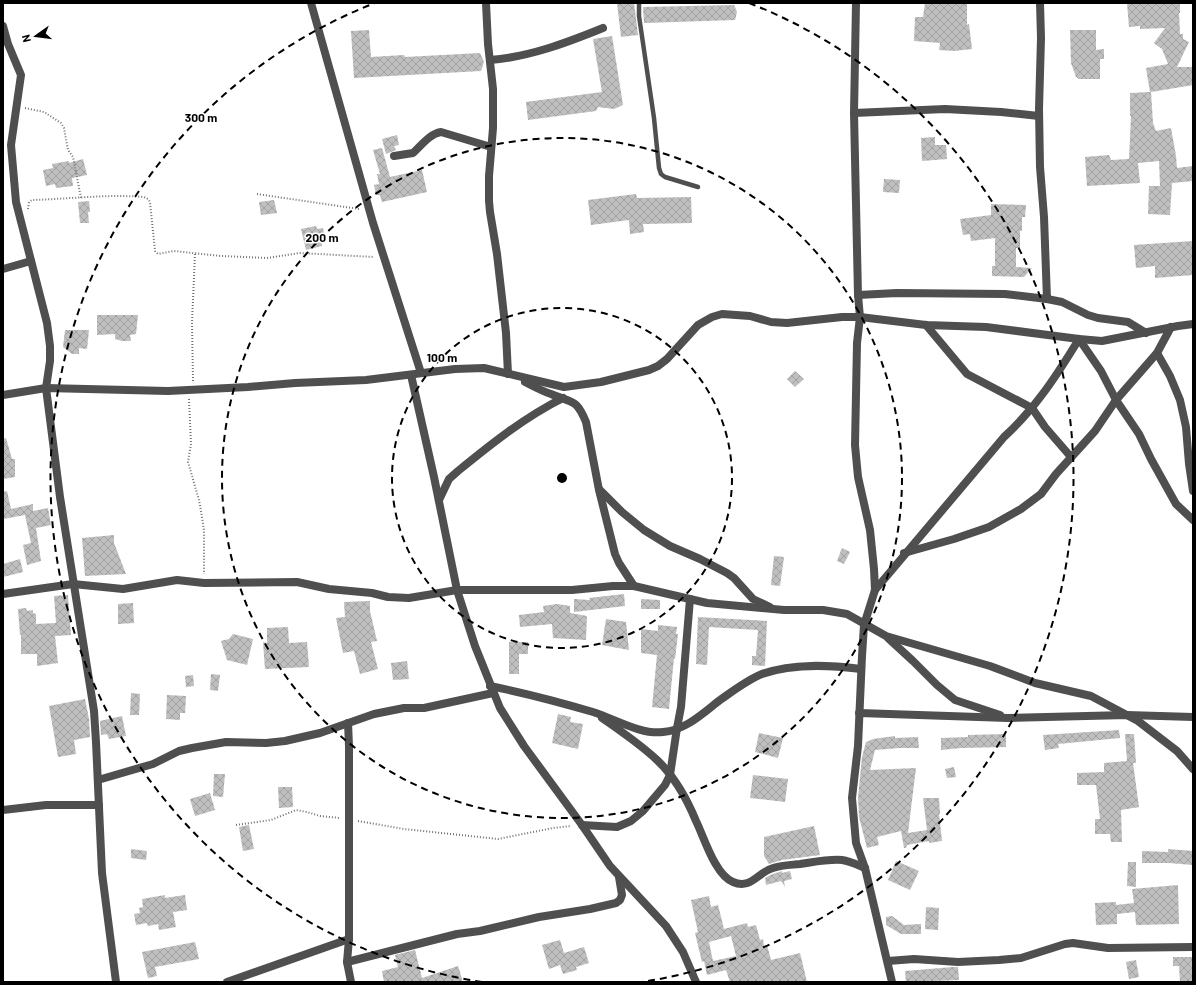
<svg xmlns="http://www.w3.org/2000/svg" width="1196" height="985" viewBox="0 0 1196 985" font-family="Barlow,sans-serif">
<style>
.building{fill:url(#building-cross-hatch);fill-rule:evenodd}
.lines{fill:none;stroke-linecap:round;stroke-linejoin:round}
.path{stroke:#717171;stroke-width:2;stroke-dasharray:1 2;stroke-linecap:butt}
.lane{stroke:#4f4f4f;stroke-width:4.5}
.street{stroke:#4f4f4f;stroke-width:8}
.ring{fill:none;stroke:#000;stroke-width:2;stroke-dasharray:7 5}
.centre{fill:#000;stroke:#fff;stroke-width:2}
.ring-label{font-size:12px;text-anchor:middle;font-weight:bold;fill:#000;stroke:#fff;stroke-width:3;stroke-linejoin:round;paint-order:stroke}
</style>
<defs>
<pattern id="building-cross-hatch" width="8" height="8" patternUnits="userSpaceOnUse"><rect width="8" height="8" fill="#bfbfbf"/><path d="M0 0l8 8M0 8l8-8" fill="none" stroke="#a2a2a2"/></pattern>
</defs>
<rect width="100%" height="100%" fill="#fff"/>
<g class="building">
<path d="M617 3H634L638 35 621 37Z"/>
<path d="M925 3H967V25L969 24 972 49 954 51 939 50 940 43 914 41 915 17H923Z"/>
<path d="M1127 3H1180V13H1179L1180 34H1183V39L1189 42 1177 67H1193V85L1151 92 1153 123 1156 131 1171 128 1176 156 1177 168 1193 166V181L1172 183 1170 215 1148 214 1149 186H1160L1159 161 1138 163 1140 183 1087 186 1085 157 1109 155 1111 160 1129 159 1131 116H1130V93L1150 92 1146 68 1168 64 1162 49 1154 43 1165 28 1140 29V26L1129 27Z"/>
<path d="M734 5 737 12 735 20 644 23 643 7Z"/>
<path d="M369 30 371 57 404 55 405 57 480 53 484 62 481 71 354 78 351 31Z"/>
<path d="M1070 30H1096V50L1104 49V59H1100V79H1079L1076 77 1071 63Z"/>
<path d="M612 36 623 105 614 109 598 107 596 111 528 120 526 102 602 92 593 39Z"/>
<path d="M397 135 399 145 394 146 396 150 386 154 382 139Z"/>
<path d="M935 137V145H946L947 159 922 161 921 138Z"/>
<path d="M382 148 390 177 422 170 427 192 382 202 380 195H376L374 185 379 184 377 174H380L373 150Z"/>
<path d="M83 159 87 175 72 178 73 186 56 188 55 184 46 186 43 170 53 168 52 164 69 161V163Z"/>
<path d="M884 179 900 180 899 193 883 192Z"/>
<path d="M636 194 637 198 691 197 692 223 643 224 644 232 630 234 629 220 591 225 588 200Z"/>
<path d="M274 200 277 213 261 215 259 202Z"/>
<path d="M89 201 90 212H88L89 223H80L78 202Z"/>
<path d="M991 204 1026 205 1025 217H1022V231H1020V248H1016V267L1032 268 1024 277 992 276V266H995V238L971 241 970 234 963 235 960 219 991 215Z"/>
<path d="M316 226 317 229 323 228 326 242 322 243V246L306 250 301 229Z"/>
<path d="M1193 241V275L1155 278V266L1136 268 1134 245Z"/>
<path d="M97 315H138L136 334 130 335 131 341H122L115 339V334L97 335Z"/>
<path d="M65 330H89L87 349 79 348V354H72L63 347Z"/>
<path d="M795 371 804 379 795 387 787 379Z"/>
<path d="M6 438 12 459H15V477L3 479V439Z"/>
<path d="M7 491 11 509 33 504V511L48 508 51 525 36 528 41 561 27 565 23 545 31 543 25 515 3 519V492Z"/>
<path d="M114 535V543L126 574 85 576 82 538Z"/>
<path d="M842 548 850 552 844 564 837 561Z"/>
<path d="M774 556 784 557 780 586 771 585Z"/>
<path d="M20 559 23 572 3 577V564Z"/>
<path d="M624 594 625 606 574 612V599L590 600 589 598Z"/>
<path d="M68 595 71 635 55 636 58 663 37 666V654H21V635H20L18 609 26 608 27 611 33 610V613L36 614V624L56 623 54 596Z"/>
<path d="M641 599 660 600V609H641Z"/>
<path d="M370 601V611L377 641 371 642 378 669 360 674 354 651 343 653 336 618 345 617 344 602Z"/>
<path d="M133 603 134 623 118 624V604Z"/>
<path d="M557 604 570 606V613L587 616 586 640 553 638 552 624 520 627 519 615 544 612 543 606Z"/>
<path d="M698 617 767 621 765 666 752 665V656H756L758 630 709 627 707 665 696 664Z"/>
<path d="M606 619 626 622 629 650 602 645Z"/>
<path d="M658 625 677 627 676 634H678L675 659 674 658 669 709 652 707 657 655 641 653V629L658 631Z"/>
<path d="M288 627 289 643 307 642 309 667 265 669 263 642 267 643V628Z"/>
<path d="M233 634 253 639 247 665 227 660 221 641 229 639Z"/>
<path d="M509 642H528V654H519V674H509Z"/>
<path d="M407 661 409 679 393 680 391 663Z"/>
<path d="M211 674 220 675 218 691 210 690Z"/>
<path d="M193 675 194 686 186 687 185 676Z"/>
<path d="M131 693 140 694 139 715H130Z"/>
<path d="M167 695 186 696 185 713H180V720L166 719Z"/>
<path d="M85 699 89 719 90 737 74 740 76 754 58 757 49 706Z"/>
<path d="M558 714 571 717 570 722 583 724 578 749 552 743Z"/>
<path d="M122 716 126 736 109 739 107 734 101 735 100 721Z"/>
<path d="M1119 730 1120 738 1058 744 1059 748 1045 750 1043 735Z"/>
<path d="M759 733 783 738 778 758 755 752Z"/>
<path d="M1006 734V747L961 748 941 750V738L968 737V735Z"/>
<path d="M1125 734H1134L1136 763H1133L1139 807 1121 810 1122 842H1111L1110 834H1095V819H1100L1096 785H1077V773L1104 772V763L1127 761Z"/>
<path d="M895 736V738L918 737 919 748H900L875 750 870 770 916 768 908 833 927 830 923 798H939L940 814H939L942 841 929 843V841L907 845 906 848H904L901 831 877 837 879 845 867 848 859 817 858 798 862 757 866 742 873 739Z"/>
<path d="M954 767 956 777 947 778 945 769Z"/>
<path d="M214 774H225L223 797 213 796Z"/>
<path d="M753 775 788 779 785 802 750 798Z"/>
<path d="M278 787H292L293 807 279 808Z"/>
<path d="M210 793 215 810 195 816 190 799Z"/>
<path d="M249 825 254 849 243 851 239 827Z"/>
<path d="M814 826 820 855 782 860 769 864 764 856V837Z"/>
<path d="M131 849 147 851 146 860 131 858Z"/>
<path d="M1168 849 1193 851V865L1169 863H1142V851L1168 852Z"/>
<path d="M896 861 919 871 910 890 888 880Z"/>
<path d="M1128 862H1136V887L1127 886Z"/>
<path d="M782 871V873L790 871 792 879 784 881 785 887 781 881 766 885 765 878 770 875Z"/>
<path d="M1178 885 1179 924 1136 925 1135 912 1117 914V924L1096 925 1095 903 1116 902V905L1134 903 1132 889Z"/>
<path d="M165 895V898L185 895 187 910 173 912 176 927 159 930 158 924 148 926 147 923 136 925 134 914 140 913 139 908 143 907 142 899Z"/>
<path d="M709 896 711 907 718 905 724 929 747 923 748 927 756 925 760 940 763 939 764 946 767 945 771 960 800 953 807 982H730L726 970 707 975 704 961 702 962 695 933 698 932 691 900ZM731 936 736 956 713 961 709 942Z"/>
<path d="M926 907 939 908 938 930 925 929Z"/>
<path d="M892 916 904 925 921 924V934H901L886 925V917Z"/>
<path d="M560 940 564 953 584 947 589 963 576 967 577 970 563 974 560 965 549 969 542 945Z"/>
<path d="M195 942 199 959 155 967 157 976 148 978 142 952Z"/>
<path d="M415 950 422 978 458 966 463 982H384L382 971 398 967 395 955Z"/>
<path d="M1173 957H1193V982H1180L1179 966H1173Z"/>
<path d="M1136 960 1139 977 1129 979 1126 962Z"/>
<path d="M953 967H958L959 980 906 982 905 971Z"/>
</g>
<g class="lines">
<g class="path">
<path d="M25 108 44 112 61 123 64 128 68 150 73 157 81 198"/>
<path d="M257 194 359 209"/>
<path d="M28 209 29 202 32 200C69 199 107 194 144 197L148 199 150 202 155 251 158 254 174 251 221 256 267 258 300 253 374 257"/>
<path d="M193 381 192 322 195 254"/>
<path d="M189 399 191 444 188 462 199 500 202 517 204 531V574"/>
<path d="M358 821 404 829 498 839 553 828 571 826"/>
<path d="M236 825 271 820 296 810 307 812 320 816 340 818"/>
</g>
<path class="lane" d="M639 3V16L654 118 659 168 661 174 665 177 698 187"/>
<g class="street">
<path d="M311 3 373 223 421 373"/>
<path d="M486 3 488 44 493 89V128L489 176V201L490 212 497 254 506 333 508 374"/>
<path d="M856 3 854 113 858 295 860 317 857 343 855 445 858 477 870 530 874 569 875 590 864 625 862 656 858 746 852 798 856 843 865 868 892 982"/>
<path d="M1040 3 1041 38 1039 109 1040 167 1044 217 1047 299"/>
<path d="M3 26 8 44 21 75 11 145 16 202 47 323 50 346V361L46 388 60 497 94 711 96 742 102 873 116 982"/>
<path d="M490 60C529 57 566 43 603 28"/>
<path d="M854 113 945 109 1001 112 1039 116"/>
<path d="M394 156 413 153C421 146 429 134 441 132L491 147"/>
<path d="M3 269 31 261"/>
<path d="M858 295 897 293 1005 294 1047 299 1062 302 1088 315 1098 318 1128 322 1146 333"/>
<path d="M926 325 967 374 1032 408 1045 427 1071 457"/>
<path d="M1157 353 1170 376 1180 400 1186 427 1189 464 1193 491"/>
<path d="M411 375 434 477 457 590 475 646 500 708 524 746 582 825 610 866 666 926 683 952 696 982"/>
<path d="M525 382C533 386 542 391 551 394 572 403 576 398 586 422L599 490 615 554 619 563 634 586"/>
<path d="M3 395 46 388 168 391 248 387 295 383 366 380 455 369 484 368 564 387 601 382 649 370 658 366 667 359 698 325 712 317 722 314 750 316 771 322 787 323 842 317H860L926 325 986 327 1079 339 1102 341 1178 326 1193 324"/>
<path d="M600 490 622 512 644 530 670 546 700 559 727 573 734 578 753 599 770 607"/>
<path d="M439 500 449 479 458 471C491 444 525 417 563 398"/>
<path d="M904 553 954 539 989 527 1021 509 1041 494 1056 474 1095 431 1116 400 1157 353 1171 327"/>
<path d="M875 590 1004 437C1035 409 1057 375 1079 339L1101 371 1116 400 1139 434 1151 459 1176 504 1193 520"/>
<path d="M3 594 73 584 123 589 177 580 204 583 297 582 329 589 372 593 388 597 409 598 457 590H572L613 586H634L707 603 784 610H823L847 614 886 636 990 666 1035 683 1091 696 1138 721 1177 751 1193 769"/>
<path d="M888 638 913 661 937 685 955 700 1000 715"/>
<path d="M490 686C525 693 559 702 593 712 615 719 641 735 663 732 686 730 703 713 720 700 733 691 747 680 762 674 793 663 829 665 861 669"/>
<path d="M859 713 1008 718 1127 715 1193 717"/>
<path d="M602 718C621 731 641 745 657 760 675 777 687 799 696 821 704 837 715 875 733 882 751 890 758 872 773 868 782 865 791 865 800 864 814 862 828 859 842 860 850 861 858 865 865 868"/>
<path d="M348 723 349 746V939L347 962 351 982"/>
<path d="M98 780 153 764 179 751 192 748 226 742 266 743 285 741 320 733 374 714 404 708H424L493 693"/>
<path d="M3 810 46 805H99"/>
<path d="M582 825 617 827 631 821 643 811 665 785 670 775 677 728 681 707 690 599"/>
<path d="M888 961 914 959 958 962 999 960 1021 958 1065 944 1073 943 1108 948 1193 947"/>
<path d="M347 962 457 934 480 931 539 917 590 909 616 903 620 900 622 895 619 877"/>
<path d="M227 982 349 939"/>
</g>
</g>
<g class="ring">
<circle cx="562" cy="478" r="170"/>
<circle cx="562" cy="478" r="340"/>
<path d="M482 982A510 510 0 0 1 375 3M749 3A510 510 0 0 1 642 982"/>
</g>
<circle cx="562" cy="478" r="6" class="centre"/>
<g class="ring-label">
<text x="201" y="122">300 m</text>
<text x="322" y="242">200 m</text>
<text x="442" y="362">100 m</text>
</g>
<rect width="1196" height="985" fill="none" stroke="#000000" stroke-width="8"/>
<g transform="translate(36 36) rotate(256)" stroke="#ffffff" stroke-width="3" paint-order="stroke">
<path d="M0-3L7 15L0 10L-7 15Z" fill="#000000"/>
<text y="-6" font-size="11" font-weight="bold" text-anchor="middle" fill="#000000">N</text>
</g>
</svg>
